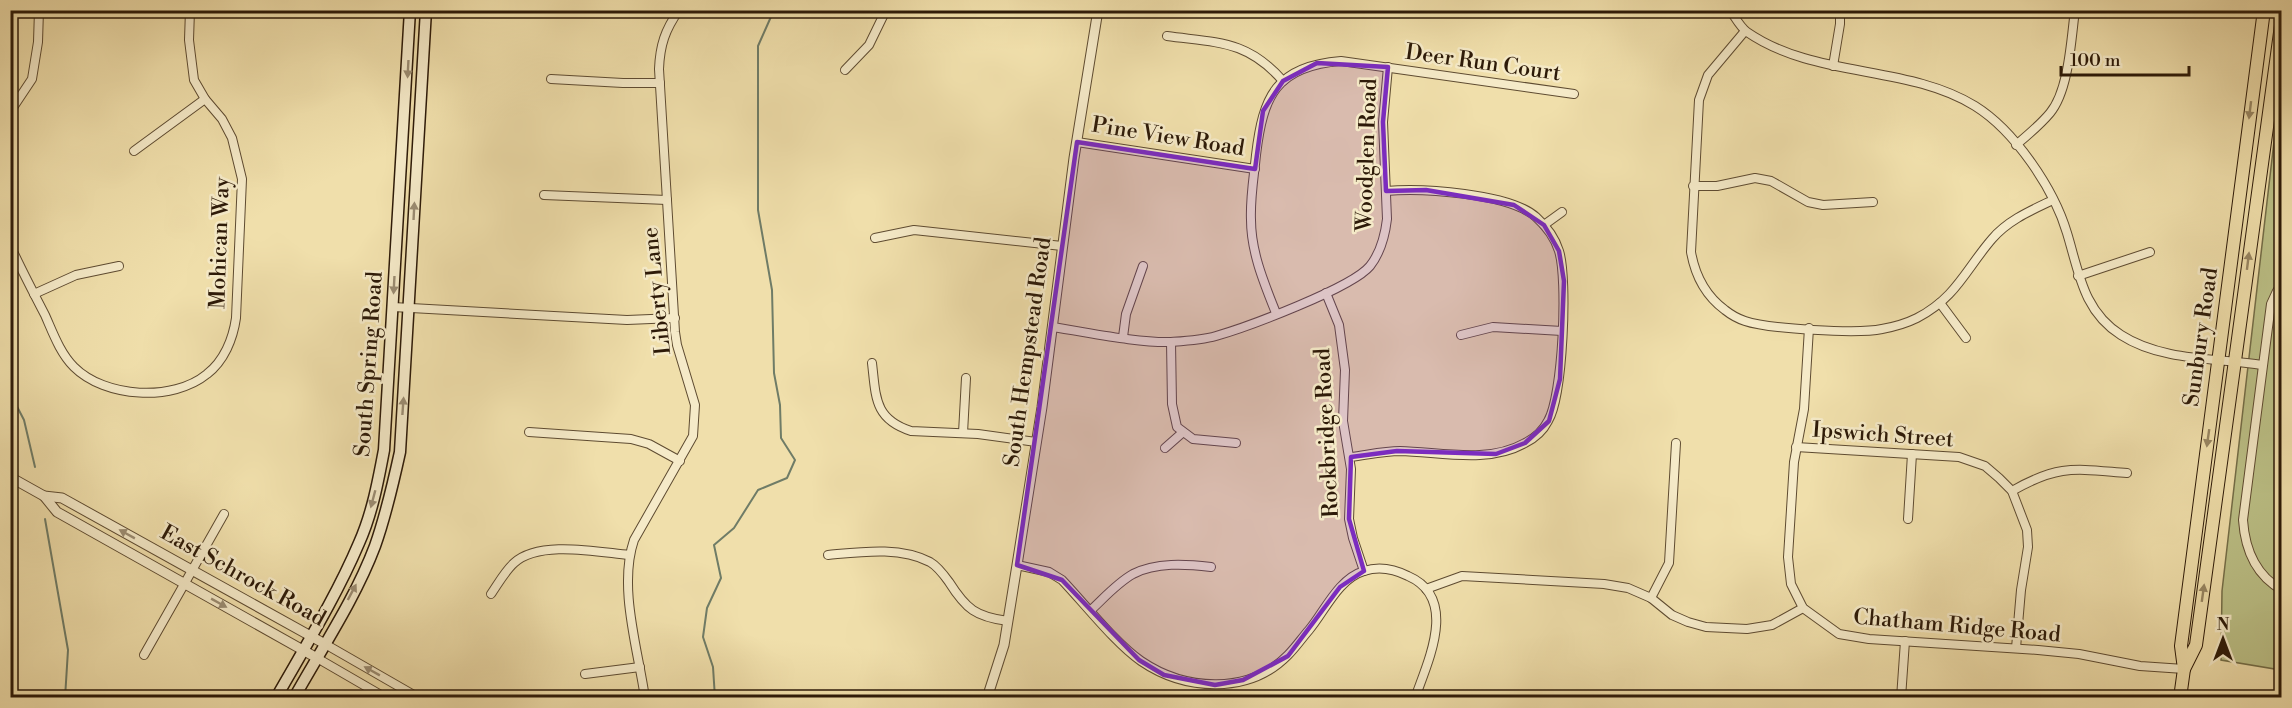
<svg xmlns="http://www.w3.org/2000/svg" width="2292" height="708" viewBox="0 0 2292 708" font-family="'Libre Bodoni',serif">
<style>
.green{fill:#bcc187;stroke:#746e48;stroke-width:1.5}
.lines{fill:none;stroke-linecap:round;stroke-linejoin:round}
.stream{stroke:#6f7c67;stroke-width:2}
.minor-casing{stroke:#5e4b31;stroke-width:10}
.tertiary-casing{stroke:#5e4b31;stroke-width:11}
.secondary-casing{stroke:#2d1a08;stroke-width:13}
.primary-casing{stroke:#2d1a08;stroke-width:14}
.minor{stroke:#f5eac8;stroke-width:8}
.tertiary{stroke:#f5eac8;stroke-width:9}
.secondary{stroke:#f5eac8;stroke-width:10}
.primary{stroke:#f0dfab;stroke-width:12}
.oneway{fill:#9b8c72}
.oneway2{fill:#988662}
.marked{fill:#7b2cbf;fill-opacity:0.2;stroke:#7b2cbf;stroke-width:4.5;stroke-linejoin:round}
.labels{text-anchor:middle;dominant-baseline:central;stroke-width:5;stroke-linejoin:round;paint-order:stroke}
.street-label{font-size:22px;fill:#2d1a08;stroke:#f5eac8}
</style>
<rect width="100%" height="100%" fill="#f0dfab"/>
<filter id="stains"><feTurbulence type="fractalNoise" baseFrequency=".00333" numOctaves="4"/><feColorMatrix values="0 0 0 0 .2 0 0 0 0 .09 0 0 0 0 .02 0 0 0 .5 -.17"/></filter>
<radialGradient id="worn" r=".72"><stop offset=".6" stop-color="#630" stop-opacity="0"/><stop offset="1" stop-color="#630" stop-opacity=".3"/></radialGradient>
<path class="green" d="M2281 81V670L2221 660 2222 591Z"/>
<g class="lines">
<g class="stream">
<path d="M10 393 24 420 35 467"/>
<path d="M45 519 68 650 65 698"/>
<path d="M715 698 713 667 703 637 707 608 721 578 714 545 734 528 758 490 787 478 795 460 781 438 780 405 774 373 772 290 758 210V46L774 10"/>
</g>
<defs>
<g id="minor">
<path d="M1730 10C1735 17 1740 27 1747 32 1815 79 1907 64 1975 106 2015 131 2054 189 2067 233 2079 272 2083 311 2121 335 2161 361 2216 358 2262 365"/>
<path d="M1745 31 1708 75 1699 100 1691 252C1695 275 1706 296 1725 310 1730 314 1739 319 1745 321 1768 329 1858 334 1882 329 1893 327 1907 323 1917 318 1956 298 1966 269 1992 239 2008 220 2032 210 2053 200"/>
<path d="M1167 36C1218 43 1247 40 1283 81"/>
<path d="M1833 66 1840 24V10"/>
<path d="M845 70 869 45 886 10"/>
<path d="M551 79 623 83H660"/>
<path d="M10 112 32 79 38 42 39 10"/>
<path d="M1077 142 1255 169"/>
<path d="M2016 145C2028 135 2040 125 2050 113 2069 90 2071 40 2075 10"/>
<path d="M134 151 205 99"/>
<path d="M1693 186H1717L1755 178 1771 181 1808 202 1823 205 1873 202"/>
<path d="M544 195 667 200"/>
<path d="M1544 225 1562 212"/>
<path d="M875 238 914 230 1062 246"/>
<path d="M10 245C21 269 33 292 45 315 53 333 60 353 74 367 105 398 173 402 207 374 224 361 233 339 236 318L242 179 232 138 222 119 205 99 194 80 189 40 190 10"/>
<path d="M2078 276 2150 252"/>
<path d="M2282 290 2277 291 2271 304 2243 520C2245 549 2255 575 2282 590"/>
<path d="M1326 293 1339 325 1345 370 1343 421 1351 469 1349 519 1353 538 1364 571"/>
<path d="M34 294 76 275 119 266"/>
<path d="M1940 303 1966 338"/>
<path d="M393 307 627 320 675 318"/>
<path d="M1276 313C1264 283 1251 252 1251 220 1250 198 1254 176 1256 155 1263 96 1276 66 1341 61L1574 94"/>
<path d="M1052 327C1087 332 1136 343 1171 342 1185 341 1202 340 1216 336 1247 327 1352 288 1370 266 1381 252 1385 236 1387 219L1383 122 1388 67"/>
<path d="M1809 328 1804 409 1794 462 1788 557 1791 584 1803 608 1839 634 1869 639 2038 650 2079 654 2140 666 2184 669"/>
<path d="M1461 335 1493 327 1562 331"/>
<path d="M1123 337 1126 314 1143 266"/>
<path d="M1171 342 1172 404 1177 427 1193 439 1236 443"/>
<path d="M872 363C876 397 874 419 911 431L978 434 1036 442"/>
<path d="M529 432 631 439 649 444 680 461"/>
<path d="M963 433 966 378"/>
<path d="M1796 447 1959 457 1985 466 1999 478 2012 491 2027 530 2028 547 2021 590 2016 648"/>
<path d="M1165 448 1182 433"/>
<path d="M1351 457C1367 455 1384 451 1400 451 1441 452 1488 464 1525 443 1535 438 1543 431 1548 421 1563 396 1568 279 1559 251 1555 238 1546 226 1536 217 1509 193 1422 188 1386 191"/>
<path d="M2012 491C2059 464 2075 469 2127 473"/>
<path d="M1908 519 1912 454"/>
<path d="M828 555C860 552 900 546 930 562 937 566 944 575 949 582 966 609 976 617 1008 621"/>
<path d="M1017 565 1049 572 1062 580C1084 603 1116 644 1141 661 1185 691 1249 695 1288 655 1296 647 1302 638 1309 630 1325 611 1338 579 1364 571 1379 566 1394 569 1408 576 1459 598 1428 661 1415 698"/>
<path d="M1426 589 1462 576 1604 584 1628 588 1651 598 1672 615 1688 622 1706 627 1747 629 1772 625 1803 608"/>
<path d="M491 594C498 584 505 571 514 563 539 540 597 552 629 555"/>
<path d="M1651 598 1669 563 1676 443"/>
<path d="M1091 610C1104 598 1117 583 1133 574 1156 562 1186 564 1211 567"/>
<path d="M325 644 419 698"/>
<path d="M144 655 224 514"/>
<path d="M317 658 386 698"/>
<path d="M585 674 640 667"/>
<path d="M645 698C638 649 618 587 634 540L693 436 695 405 677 345 675 332 659 69C660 45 665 30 679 10"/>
<path d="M1901 698 1905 641"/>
</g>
<g id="tertiary">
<path d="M10 477 44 496 57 512 317 658"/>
<path d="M44 496 62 498 325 644"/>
<path d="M987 698 1004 645 1017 565 1042 407 1074 158 1098 10"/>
</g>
<g id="secondary">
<path d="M276 698C305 647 336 597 359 543 372 514 378 482 384 450L410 10"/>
<path d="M294 698C322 648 355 599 375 546 386 515 393 484 400 452L426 10"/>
</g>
<g id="primary">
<path d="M2184 669 2196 645 2282 18"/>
<path d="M2180 698 2184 669 2181 646 2264 10"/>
</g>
</defs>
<use href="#minor" class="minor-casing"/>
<use href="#tertiary" class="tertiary-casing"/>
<use href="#secondary" class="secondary-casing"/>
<use href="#primary" class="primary-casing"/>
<use href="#minor" class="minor"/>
<use href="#tertiary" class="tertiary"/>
<use href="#secondary" class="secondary"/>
<use href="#primary" class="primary"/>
</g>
<defs><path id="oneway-solid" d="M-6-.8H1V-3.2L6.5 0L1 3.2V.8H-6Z" transform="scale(1.5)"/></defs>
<g class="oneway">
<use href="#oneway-solid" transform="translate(408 69) rotate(93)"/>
<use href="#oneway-solid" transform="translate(414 211) rotate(-87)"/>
<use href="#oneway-solid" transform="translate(394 285) rotate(93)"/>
<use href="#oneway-solid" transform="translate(403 406) rotate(-86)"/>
<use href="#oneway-solid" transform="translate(373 499) rotate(105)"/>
<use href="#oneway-solid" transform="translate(127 534) rotate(-151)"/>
<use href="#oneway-solid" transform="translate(352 592) rotate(-62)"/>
<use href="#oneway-solid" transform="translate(219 603) rotate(29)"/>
<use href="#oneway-solid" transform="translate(372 671) rotate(-151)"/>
</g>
<g class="oneway2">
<use href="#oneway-solid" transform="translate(2250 110) rotate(97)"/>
<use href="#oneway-solid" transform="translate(2248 261) rotate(-83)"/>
<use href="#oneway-solid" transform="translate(2208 438) rotate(98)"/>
<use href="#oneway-solid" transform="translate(2203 593) rotate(-82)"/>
</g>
<path class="marked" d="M1317 63 1388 67 1383 122 1386 191 1426 190 1514 205 1544 225 1559 251 1564 281 1560 379 1549 421 1525 443 1496 454 1397 451 1351 457 1349 519 1364 571 1340 587 1288 656 1243 680 1215 685 1164 675 1139 660 1062 580 1017 565 1077 142 1255 169 1263 111 1283 81Z"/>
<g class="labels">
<g class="street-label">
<text transform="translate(1483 63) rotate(8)">Deer Run Court</text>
<text transform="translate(1168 137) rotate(9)">Pine View Road</text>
<text transform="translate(1367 155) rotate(-88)">Woodglen Road</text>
<text transform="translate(220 243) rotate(-88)">Mohican Way</text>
<text transform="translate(657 291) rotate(-96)">Liberty Lane</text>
<text transform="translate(2201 337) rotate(-82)">Sunbury Road</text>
<text transform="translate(1028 352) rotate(-82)">South Hempstead Road</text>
<text transform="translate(369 364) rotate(-86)">South Spring Road</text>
<text transform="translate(1327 433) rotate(-93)">Rockbridge Road</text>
<text transform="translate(1883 435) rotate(4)">Ipswich Street</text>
<text transform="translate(243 576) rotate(29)">East Schrock Road</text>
<text transform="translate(1957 626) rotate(5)">Chatham Ridge Road</text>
</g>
</g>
<rect width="2292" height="708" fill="none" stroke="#f0dfab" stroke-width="36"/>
<rect x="12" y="12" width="2268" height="684" fill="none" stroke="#2d1a08" stroke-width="3"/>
<rect x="18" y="18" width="2256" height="672" fill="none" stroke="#2d1a08" stroke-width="1.5"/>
<g transform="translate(2223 639)" stroke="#f5eac8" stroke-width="4.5" paint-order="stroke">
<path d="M0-4.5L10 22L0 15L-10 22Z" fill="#2d1a08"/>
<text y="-9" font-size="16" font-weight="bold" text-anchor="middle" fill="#2d1a08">N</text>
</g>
<path d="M2061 66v9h128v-9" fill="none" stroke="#2d1a08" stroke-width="3"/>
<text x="2070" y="66" font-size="18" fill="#2d1a08" stroke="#f5eac8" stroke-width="4.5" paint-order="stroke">100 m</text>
<rect width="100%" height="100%" filter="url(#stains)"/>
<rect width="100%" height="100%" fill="url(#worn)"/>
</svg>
